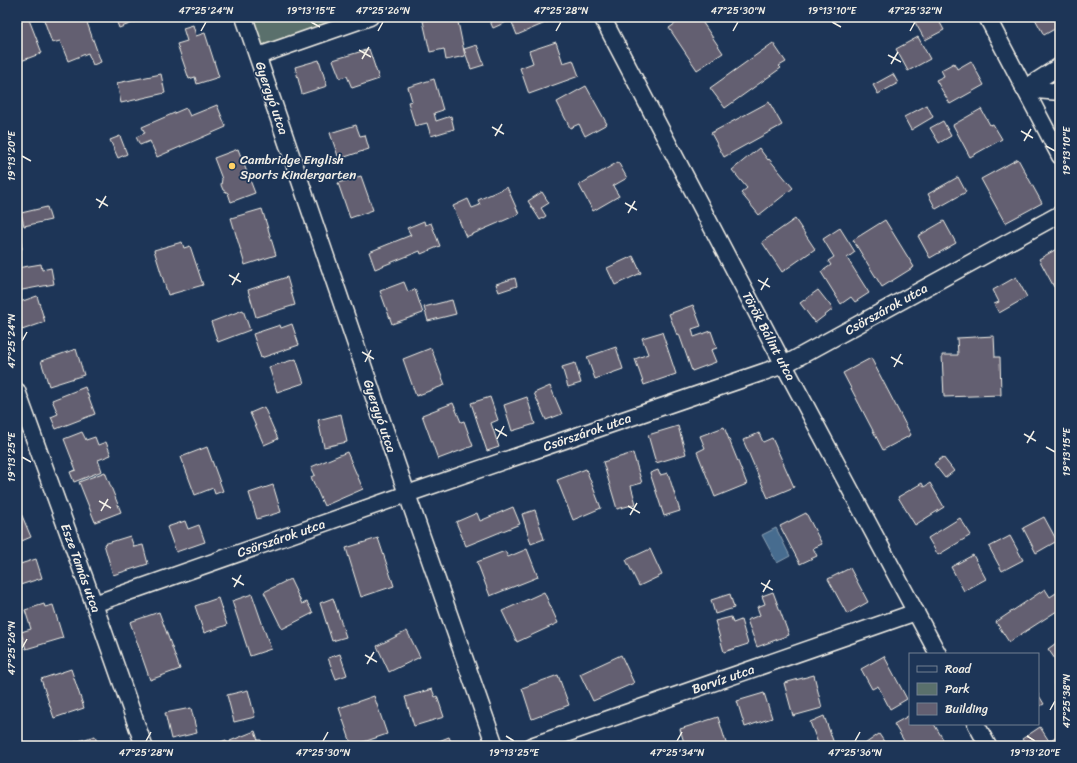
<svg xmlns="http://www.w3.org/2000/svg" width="1077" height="763" viewBox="0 0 1077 763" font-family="Sriracha,sans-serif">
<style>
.green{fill:#5a706c;stroke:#a7b0aa}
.water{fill:#476c8f;stroke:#8ca1b3}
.building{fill:#635f71;stroke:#f4f1e8}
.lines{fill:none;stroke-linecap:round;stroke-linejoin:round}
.lane-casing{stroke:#f4f1e8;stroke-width:11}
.street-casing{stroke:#f4f1e8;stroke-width:19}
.lane{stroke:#1d3557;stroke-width:8}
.street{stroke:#1d3557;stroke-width:16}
.ticks{fill:none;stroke:#f4f1e8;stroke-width:1.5}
.poi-dot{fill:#ffd166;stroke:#1d3557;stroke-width:1.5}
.labels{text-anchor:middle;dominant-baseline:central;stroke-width:3.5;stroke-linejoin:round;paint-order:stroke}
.street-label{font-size:13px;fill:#f4f1e8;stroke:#1d3557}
.poi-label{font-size:13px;fill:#f4f1e8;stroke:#1d3557;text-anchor:start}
.neatline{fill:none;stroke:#f4f1e8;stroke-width:1.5}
.ticks-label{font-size:10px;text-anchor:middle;fill:#f4f1e8}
</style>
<rect width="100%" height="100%" fill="#1d3557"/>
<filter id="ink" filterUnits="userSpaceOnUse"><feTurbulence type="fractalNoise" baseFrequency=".025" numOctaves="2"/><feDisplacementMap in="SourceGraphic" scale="8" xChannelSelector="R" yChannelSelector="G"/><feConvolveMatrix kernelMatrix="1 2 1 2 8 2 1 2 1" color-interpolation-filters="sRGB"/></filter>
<g filter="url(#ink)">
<path class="green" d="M244 17H370L258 56Z"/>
<path class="water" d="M776 528 790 556 777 563 762 535Z"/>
<g class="building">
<path d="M17 17H28L42 53 21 61 17 51Z"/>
<path d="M43 17H85L101 62 93 65 88 53 68 61 60 41 52 43Z"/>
<path d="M115 17H148L119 28Z"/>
<path d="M443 17H457L465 56 446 60 444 49 430 52 423 21Z"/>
<path d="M488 17H548L550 21 517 35 511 20 493 28Z"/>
<path d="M685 17H699L723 53 697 70 669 28Z"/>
<path d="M912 17H937L944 30 925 40Z"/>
<path d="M1034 17H1060V26L1044 35Z"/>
<path d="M193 25 196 36 205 33 219 77 197 84 195 77 189 79 177 44 187 41 183 28Z"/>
<path d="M918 37 930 59 908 71 896 49Z"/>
<path d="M556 42 563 63 573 60 579 76 529 94 520 68 533 63 529 51Z"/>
<path d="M773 43 786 62 779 66 781 68 725 108 710 88Z"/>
<path d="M477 45 484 65 471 69 464 49Z"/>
<path d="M369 49 379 79 352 88 347 76 340 78 333 60Z"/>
<path d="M319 60 327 86 302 94 295 67Z"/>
<path d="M971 61 984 85 950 104 936 80 944 76 941 70 954 63 957 69Z"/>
<path d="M161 74 165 93 121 103 117 83Z"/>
<path d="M893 74 898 83 878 94 873 85Z"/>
<path d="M434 79 443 110 434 113 436 121 451 116 454 129 431 136 427 123 415 126 408 102 412 101 408 87Z"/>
<path d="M586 86 607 124 585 136 579 124 570 128 557 102Z"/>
<path d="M769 102 782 125 724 157 711 133Z"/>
<path d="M217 105 226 127 157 157 150 141 140 145 136 137 145 133 142 127 186 108 190 116Z"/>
<path d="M927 105 933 117 911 130 904 117Z"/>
<path d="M981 109 990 125 993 124 1002 139 970 157 953 125Z"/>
<path d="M943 121 951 136 939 143 930 128Z"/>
<path d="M356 125 360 136 365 135 369 149 339 159 330 133Z"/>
<path d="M120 136 127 154 118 158 110 140Z"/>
<path d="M759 148 768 160 769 159 793 188 759 215 741 193 747 188 732 170Z"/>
<path d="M238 149 255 193 231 202 228 193 223 190 221 185 222 179 214 158Z"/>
<path d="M1018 159 1042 203 1005 223 981 179Z"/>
<path d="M618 162 627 178 613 186 619 196 593 211 579 185Z"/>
<path d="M361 176 373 210 350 218 338 183Z"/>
<path d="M958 177 966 192 936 209 928 194Z"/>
<path d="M507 187 519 214 466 237 453 206 468 199 472 208 480 205 478 200Z"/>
<path d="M542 192 549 203 541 208 546 216 540 220 528 201Z"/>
<path d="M47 207 51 220 24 226 21 213Z"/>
<path d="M262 209 276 255 245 265 231 218Z"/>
<path d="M795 219 815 249 782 272 762 242Z"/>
<path d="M885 220 914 267 882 287 853 240Z"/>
<path d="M424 221 425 225 431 223 440 246 421 254 420 251 375 269 369 252 411 235 407 228Z"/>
<path d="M944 221 956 243 930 258 918 236Z"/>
<path d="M18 225 22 249 17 250V226Z"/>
<path d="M840 228 855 252 847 258 869 293 855 302 851 297 841 304 821 272 831 265 828 261 834 257 823 239Z"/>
<path d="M182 242 184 248 190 246 203 285 168 295 154 250Z"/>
<path d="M1060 247V283L1054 287 1039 259Z"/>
<path d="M633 256 641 273 615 285 607 268Z"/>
<path d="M41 264 42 270 51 268 54 284 17 291V268Z"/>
<path d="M287 277 295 305 256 317 248 290Z"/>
<path d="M1016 277 1027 297 999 313 994 304 999 302 993 290Z"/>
<path d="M515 278 517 286 499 292 496 284Z"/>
<path d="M404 282 408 292 415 289 423 313 392 324 380 291Z"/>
<path d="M818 290 833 309 815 323 800 303Z"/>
<path d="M37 296 45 322 22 330 17 314V303Z"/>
<path d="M452 300 456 314 428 321 424 307Z"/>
<path d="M693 305 701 326 692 329 694 337 711 331 717 348 711 350 716 362 692 371 679 334 677 335 669 314Z"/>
<path d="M243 310 250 330 218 342 211 322Z"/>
<path d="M292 324 299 345 261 358 253 334 280 325 281 328Z"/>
<path d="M662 332 676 374 644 385 635 359 648 354 642 338Z"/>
<path d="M994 336 995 357H1000L1001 395 944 397 942 355H958L957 338Z"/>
<path d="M616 347 623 369 595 379 587 357Z"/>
<path d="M431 348 445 385 416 396 403 359Z"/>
<path d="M76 349 84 375 49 386 41 361Z"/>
<path d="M871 358 911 435 883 450 843 373Z"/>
<path d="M296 359 304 383 277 392 269 367Z"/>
<path d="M575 363 581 383 568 387 562 367Z"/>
<path d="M550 386 562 414 546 420 534 393Z"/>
<path d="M85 387 95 414 56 429 51 417 58 414 52 400Z"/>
<path d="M490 397 498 420 491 423 499 447 487 451 471 403Z"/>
<path d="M527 397 535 424 512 431 504 405Z"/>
<path d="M453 403 461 422 464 421 473 446 438 459 422 415Z"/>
<path d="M264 407 278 439 264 445 250 413Z"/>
<path d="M341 414 347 442 324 447 318 420Z"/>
<path d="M678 426 686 454 656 463 648 435Z"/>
<path d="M724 427 747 484 715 497 697 452 705 448 700 436Z"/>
<path d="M82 432 86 440 95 437 98 445 106 442 111 455 98 460 102 471 74 482 70 472 76 470 64 439Z"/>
<path d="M759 433 763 442 772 438 794 487 768 498 743 440Z"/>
<path d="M207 447 223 491 215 494 213 488 195 495 181 457Z"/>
<path d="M347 452 363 489 324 506 311 477 315 475 311 467Z"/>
<path d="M633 453 642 483 631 486 636 504 617 509 603 462Z"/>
<path d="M943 457 954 471 945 478 934 464Z"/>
<path d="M586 469 601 508 573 520 557 480Z"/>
<path d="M658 470 660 475 668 473 680 511 664 516 650 473Z"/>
<path d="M105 472 121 512 95 522 79 482Z"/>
<path d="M922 483 924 487 930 483 944 507 915 525 898 497Z"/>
<path d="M273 485 281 512 257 519 249 493Z"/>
<path d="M17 504 31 537 17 543Z"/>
<path d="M513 507 520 524 466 546 456 522 477 513 480 521Z"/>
<path d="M535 510 544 539 531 544 522 514Z"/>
<path d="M806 513 822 544 813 548 817 556 800 564 780 526Z"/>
<path d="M1044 517 1057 541 1036 553 1023 528Z"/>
<path d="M960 518 971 535 938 555 928 538Z"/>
<path d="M185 521 188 529 199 525 205 542 176 552 167 527Z"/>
<path d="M130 536 134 547 143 545 148 564 113 575 104 544Z"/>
<path d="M1010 536 1023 560 1002 571 989 547Z"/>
<path d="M378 538 394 586 361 597 346 548Z"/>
<path d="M527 549 538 577 490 596 477 562 505 551 508 557Z"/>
<path d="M650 549 662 575 639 586 626 560Z"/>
<path d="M973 555 986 579 964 591 951 567Z"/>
<path d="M36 559 42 578 17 586V565Z"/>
<path d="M850 568 868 602 847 614 828 579Z"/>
<path d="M290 579 302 604 307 602 313 613 282 629 264 592Z"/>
<path d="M1045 589 1050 597 1056 593 1060 599V609L1009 642 996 622Z"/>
<path d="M544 592 558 623 517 642 502 611Z"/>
<path d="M773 592 789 635 757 647 747 620 760 615 757 607 765 604 762 596Z"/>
<path d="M252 594 271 649 250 656 232 601Z"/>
<path d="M730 594 734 608 715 614 711 600Z"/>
<path d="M218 598 227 625 204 633 195 606Z"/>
<path d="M333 598 346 637 332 641 320 603Z"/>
<path d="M44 604 45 607 53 605 63 638 26 649 21 632 31 629 25 610Z"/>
<path d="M159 612 180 669 150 680 130 622Z"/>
<path d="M731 617 733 623 741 620 748 644 724 652 715 621Z"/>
<path d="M407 631 420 657 389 672 377 646Z"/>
<path d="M1060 640V666L1048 649Z"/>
<path d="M340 654 347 675 336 679 328 658Z"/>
<path d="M621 655 634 683 593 701 580 674Z"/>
<path d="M884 656 907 699 890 709 878 686 872 689 861 669Z"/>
<path d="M71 669 84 708 54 718 41 679Z"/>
<path d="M558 675 569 705 532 719 522 688Z"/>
<path d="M814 675 822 708 793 716 784 683Z"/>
<path d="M432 689 435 697 437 696 444 717 414 726 405 697Z"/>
<path d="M248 690 255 717 234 722 227 695Z"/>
<path d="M764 693 772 718 745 727 737 701Z"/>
<path d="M1038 694 1044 704 1038 707Z"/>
<path d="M374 696 387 734 352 746 339 708Z"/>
<path d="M191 708 197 733 171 739 165 713Z"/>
<path d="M910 715V724H934L947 746H907L894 724Z"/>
<path d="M824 716 835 746H819L810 722Z"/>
<path d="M718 717 727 746H685L680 729Z"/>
<path d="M1040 727 1049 741 1060 734V746H1027L1022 739Z"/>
<path d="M255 731 258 740H261L263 746H243L242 744 237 746H232L230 741Z"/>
<path d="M879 734 887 746H862Z"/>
<path d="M95 736 98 746H62Z"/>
<path d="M449 737 453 746H426Z"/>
<path d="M226 740 229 746H210Z"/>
</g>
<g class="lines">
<defs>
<path id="lane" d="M1060 678 1059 683 1060 688"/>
<g id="street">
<path d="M244 17 407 494 495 746"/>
<path d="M602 17 784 365 938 654"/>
<path d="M987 17 1060 156"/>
<path d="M258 56 370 17"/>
<path d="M1024 89 1060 66"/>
<path d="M1024 89 1060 92"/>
<path d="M17 391 94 604 144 746"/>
<path d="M94 604 407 494 784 365 1060 214"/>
<path d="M976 724 988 746"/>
<path d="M531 746 916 612"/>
</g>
</defs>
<use href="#lane" class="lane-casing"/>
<use href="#street" class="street-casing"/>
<use href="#lane" class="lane"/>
<use href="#street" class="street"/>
</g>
</g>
<path class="ticks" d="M311 22 320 27M832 22 841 27M201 31 206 22M378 31 383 22M556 31 561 22M733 31 738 22M910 31 915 22M359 50 371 57M888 55 901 62M362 59 369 47M891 64 898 52M492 127 504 134M1021 131 1033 138M495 136 502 124M1024 141 1031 129M1046 146 1055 151M22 156 31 161M96 199 108 206M625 203 637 210M99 208 106 196M628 213 635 201M229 275 241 282M758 280 770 287M232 285 239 273M761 290 768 278M22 341 27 332M362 352 374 359M891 357 903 364M365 362 371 350M894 367 901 354M495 429 507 436M1024 434 1036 441M497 439 504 426M1027 443 1034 431M1046 447 1055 452M22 457 31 462M99 501 111 508M628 506 640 513M101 511 108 499M630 515 637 503M232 578 244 585M761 583 773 590M234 587 241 575M763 592 770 580M22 648 27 639M365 655 377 662M367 664 374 652M1050 710 1055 701M506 736 514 741M1027 736 1035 741M146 741 151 732M323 741 328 732M677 741 682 732M855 741 860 732"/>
<circle class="poi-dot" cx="232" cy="166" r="4"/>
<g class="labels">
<g class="street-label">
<text transform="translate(272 98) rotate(71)">Gyergyó utca</text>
<text transform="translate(886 309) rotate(-29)">Csörszárok utca</text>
<text transform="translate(769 336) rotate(62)">Török Bálint utca</text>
<text transform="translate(380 416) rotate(71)">Gyergyó utca</text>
<text transform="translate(587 432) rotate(-19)">Csörszárok utca</text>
<text transform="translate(281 538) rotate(-19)">Csörszárok utca</text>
<text transform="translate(81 568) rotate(70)">Esze Tamás utca</text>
<text transform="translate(723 679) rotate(-19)">Borvíz utca</text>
</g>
<g class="poi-label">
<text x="240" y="159">Cambridge English<tspan x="240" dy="15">Sports Kindergarten</tspan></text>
</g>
</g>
<rect width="1077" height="763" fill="none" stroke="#1d3557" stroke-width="44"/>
<rect x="909" y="653" width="130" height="72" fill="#1d3557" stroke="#738091"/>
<rect x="917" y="666" width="20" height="6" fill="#1d3557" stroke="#738091"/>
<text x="945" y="673" font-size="12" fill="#f4f1e8">Road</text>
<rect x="917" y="683" width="20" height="12" fill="#5a706c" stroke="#738091"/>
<text x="945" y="693" font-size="12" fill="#f4f1e8">Park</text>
<rect x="917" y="703" width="20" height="12" fill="#635f71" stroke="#738091"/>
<text x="945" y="713" font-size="12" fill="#f4f1e8">Building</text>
<rect x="22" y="22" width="1033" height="719" class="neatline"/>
<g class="ticks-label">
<text x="206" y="14">47°25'24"N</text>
<text x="311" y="14">19°13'15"E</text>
<text x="383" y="14">47°25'26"N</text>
<text x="561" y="14">47°25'28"N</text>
<text x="738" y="14">47°25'30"N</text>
<text x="832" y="14">19°13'10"E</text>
<text x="915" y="14">47°25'32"N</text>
<text transform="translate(1066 151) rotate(-90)" y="4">19°13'10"E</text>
<text transform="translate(11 156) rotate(-90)" y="4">19°13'20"E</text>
<text transform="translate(11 341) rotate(-90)" y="4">47°25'24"N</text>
<text transform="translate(1066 452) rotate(-90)" y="4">19°13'15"E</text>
<text transform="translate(11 457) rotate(-90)" y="4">19°13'25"E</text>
<text transform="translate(11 648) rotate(-90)" y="4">47°25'26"N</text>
<text transform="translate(1066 701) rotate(-90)" y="4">47°25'38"N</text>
<text x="146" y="756">47°25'28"N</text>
<text x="323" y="756">47°25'30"N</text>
<text x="514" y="756">19°13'25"E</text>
<text x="677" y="756">47°25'34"N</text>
<text x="855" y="756">47°25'36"N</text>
<text x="1035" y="756">19°13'20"E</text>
</g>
</svg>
